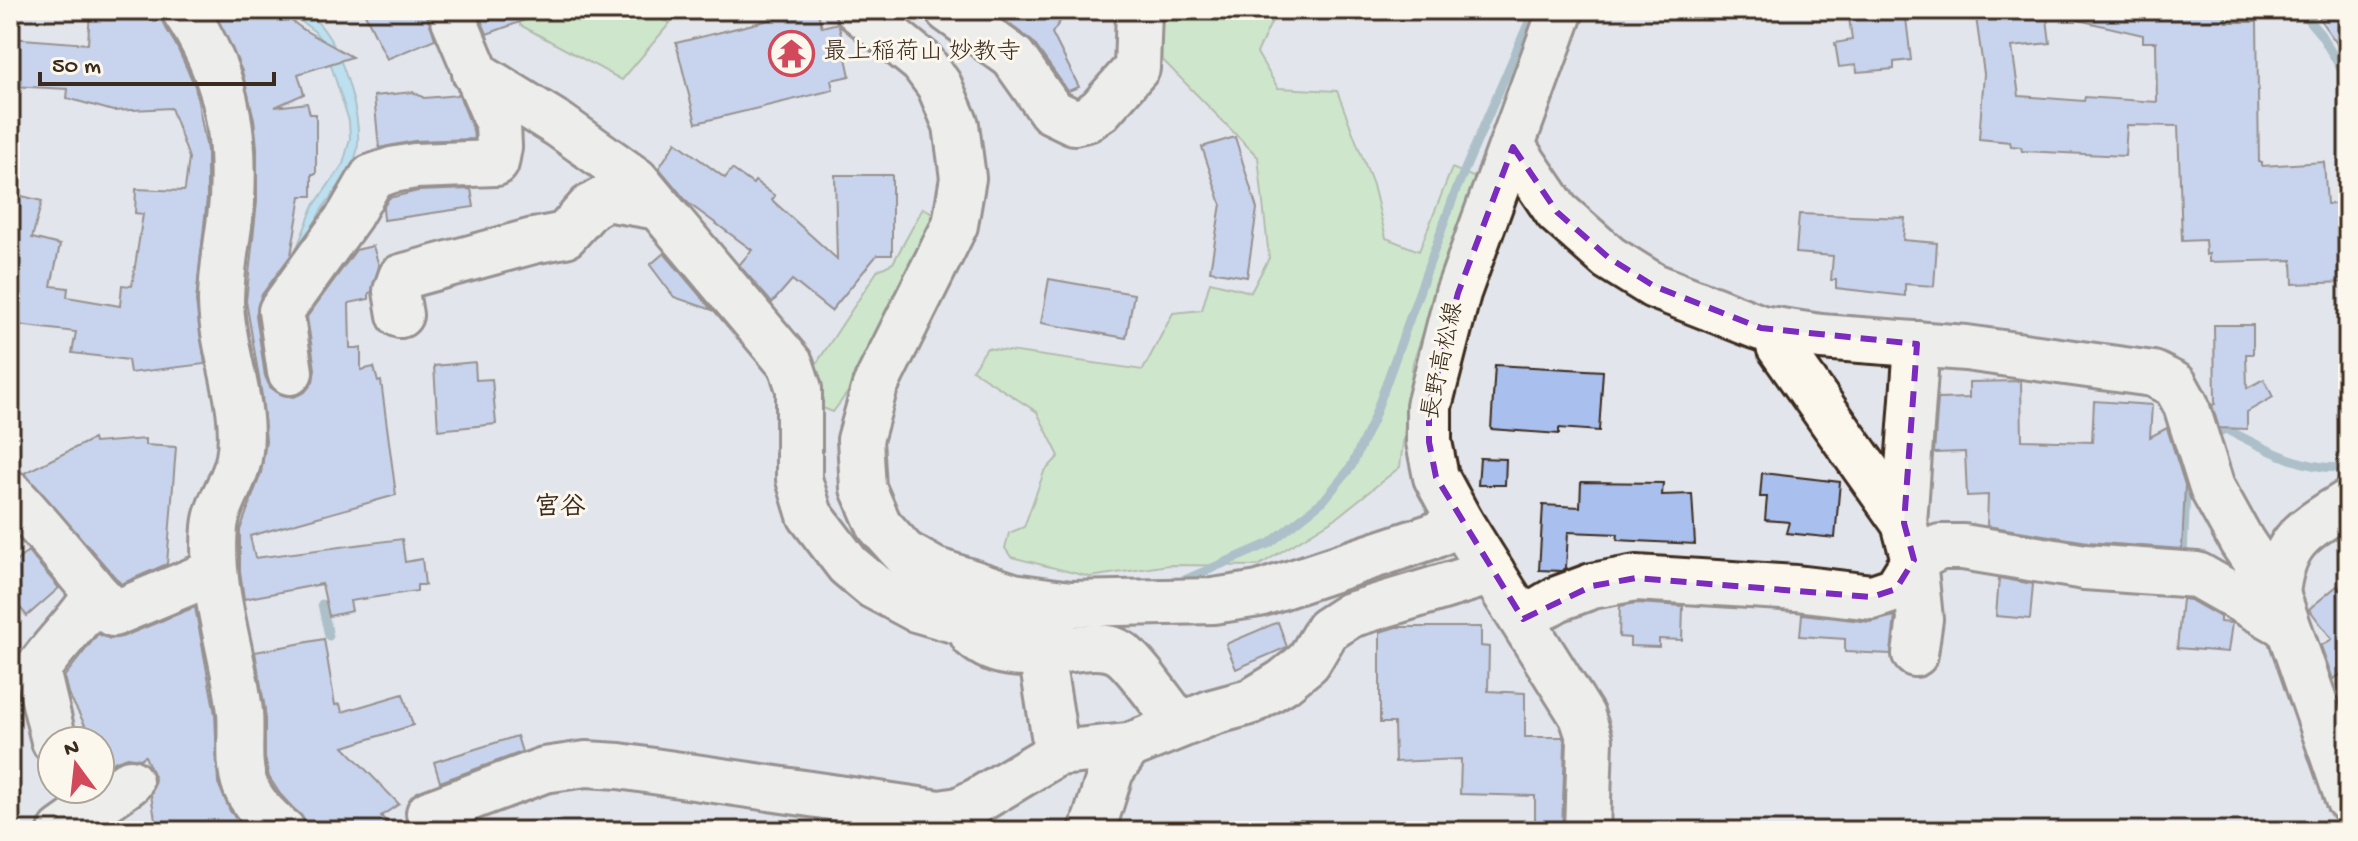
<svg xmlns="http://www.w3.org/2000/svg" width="2358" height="841" viewBox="0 0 2358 841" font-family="'Gochi Hand','Klee One',sans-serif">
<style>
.green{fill:#b7e7a5;stroke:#798862;stroke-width:2}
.water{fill:#8fd9f1;stroke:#6d939d;stroke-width:2}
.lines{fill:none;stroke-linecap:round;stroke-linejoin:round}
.stream{stroke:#6d939d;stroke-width:9}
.building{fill:#a9bfed;stroke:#3b2a1e;stroke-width:2}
.minor-casing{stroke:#3b2a1e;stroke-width:50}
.major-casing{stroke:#3b2a1e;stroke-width:50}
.minor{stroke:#fbf7ec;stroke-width:44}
.major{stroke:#fbf7ec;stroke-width:44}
.marked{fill:none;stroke:#7b2cbf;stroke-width:6;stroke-dasharray:16 10;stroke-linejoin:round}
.labels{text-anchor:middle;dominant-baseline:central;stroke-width:6;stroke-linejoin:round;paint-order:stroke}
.poi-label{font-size:24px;fill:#3b2a1e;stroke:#fbf7ec;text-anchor:start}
.street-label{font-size:24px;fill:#3b2a1e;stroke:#fbf7ec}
.neighbourhood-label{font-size:26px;font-weight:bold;fill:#3b2a1e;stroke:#fbf7ec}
</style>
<rect width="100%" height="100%" fill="#e2e6ec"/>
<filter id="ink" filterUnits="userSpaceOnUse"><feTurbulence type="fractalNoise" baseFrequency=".0125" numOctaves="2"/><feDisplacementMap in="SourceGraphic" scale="16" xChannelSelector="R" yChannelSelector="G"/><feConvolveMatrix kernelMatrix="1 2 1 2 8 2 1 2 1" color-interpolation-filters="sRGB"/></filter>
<g filter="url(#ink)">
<g class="green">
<path d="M521 10H641L670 23 622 80 520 25Z"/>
<path d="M1152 10H1277L1257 53 1278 88 1337 91 1373 185 1386 238 1419 251 1452 168 1478 179 1413 362 1400 467 1336 518 1258 566 1169 565 1090 577 1011 557 1005 548 1009 533 1024 527 1044 472 1059 456 1037 412 972 370 987 348 1143 370 1173 313 1202 310 1210 282 1251 292 1269 258 1258 157 1149 46Z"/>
<path d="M923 208 935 214 873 358 833 412 815 405 807 378 878 270 893 263Z"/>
</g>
<path class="water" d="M286 10C302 10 317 18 326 33 344 59 363 120 357 151 352 174 335 190 322 209 314 221 312 236 305 248 300 255 294 261 289 268L313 207 343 164 350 139 349 121 324 44 314 31Z"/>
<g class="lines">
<g class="stream">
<path d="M2300 10 2321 35 2348 80"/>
<path d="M2209 436 2226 429C2263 448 2305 472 2348 467"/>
<path d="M2183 557 2187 469"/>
<path d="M1180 582 1270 543 1324 500 1351 467 1373 420 1456 190 1534 10"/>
<path d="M322 604 329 636"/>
<path d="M10 657 24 671"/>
</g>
</g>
<g class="building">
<path d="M90 10H159L163 23 176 45 195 86 207 150V198L196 301 205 364 130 373 128 360 72 353 76 332 10 324V193L42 201 32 238 60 245 51 286 68 288 67 297 120 306 122 285 132 286 143 214 135 213 136 189 184 191 185 189 189 158 171 108 113 111 67 98 68 89 10 86V38L88 44Z"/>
<path d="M213 10H277L304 30 352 57 298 74 304 94 275 107 307 103 310 114H316V174H312V196H301L291 255 261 296 256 315 265 376 270 387 282 395 294 397 305 392 313 382 315 369 307 317 356 250 373 246 379 266 372 292 369 293V299L349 303 350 348H361V370L374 367 378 382 381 381 396 495 250 536 255 558 402 539 405 562 422 559 425 585H417V591L350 601 352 611 329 616 322 584 244 599 240 571V530L261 473 266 441 262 396 246 301 257 202V147L254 119 242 71Z"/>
<path d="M363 10H426L435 39 387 59Z"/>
<path d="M477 10H544L545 13 487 34Z"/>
<path d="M810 10H817L822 27 838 23 839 26 850 76 831 80 833 90 696 123 676 43Z"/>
<path d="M991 10H1068L1052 33 1079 87 1068 91 1033 42Z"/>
<path d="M1848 10H1905L1911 60 1894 62V69L1857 72 1856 65 1839 67 1835 43 1852 40Z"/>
<path d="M1975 10H2046L2050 43 2012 47 2019 96 2084 101 2085 97 2157 102 2156 42H2143V35L2078 20 2080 10H2226V22H2257L2259 162H2262V166L2324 162 2327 204 2348 203V282L2293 284 2292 260 2209 262V254L2206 255 2205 240 2182 241 2178 126 2127 125 2125 156 2022 151 2021 147 2011 146 2010 142 1979 139 1984 74Z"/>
<path d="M2313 10H2348V59Z"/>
<path d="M413 92 424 98 459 95 473 130 474 139 414 141 379 148 374 96Z"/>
<path d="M1235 137 1257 209 1247 277 1210 271 1221 204 1202 147Z"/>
<path d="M676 142 725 178 732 169 753 184 755 181 775 196 772 200 837 259 835 175H892V255H877L831 311 792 280 772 303 739 265 752 250 688 203 659 168Z"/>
<path d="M471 189 474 207 384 220 383 208 389 198 418 191Z"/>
<path d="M1799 214 1905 218 1903 240 1937 243 1934 286 1905 284V296L1836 288V280H1831L1833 256 1796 253Z"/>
<path d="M664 253 712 310 674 297 650 265Z"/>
<path d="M1049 279 1134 294 1126 338 1041 323Z"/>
<path d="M2214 325H2253V354H2246L2247 388 2264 379 2273 397 2247 412V429L2219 428 2212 405 2215 404Z"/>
<path d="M475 362 476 380 492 379 496 424 438 430 434 366Z"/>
<path d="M1495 365 1603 371 1599 431 1559 428V434L1491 429Z"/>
<path d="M2021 381 2022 440 2092 442 2094 401 2152 405 2150 437 2167 428 2185 485 2182 549 2088 542 1987 526 1988 495 1967 496 1965 452 1934 453 1938 399 1969 398V382Z"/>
<path d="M93 439 94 443 145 439V445L176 447 167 564 121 584 24 473Z"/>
<path d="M1480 458 1506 459 1505 485H1478Z"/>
<path d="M1762 473 1840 482 1835 538 1786 533 1789 522 1765 520 1767 497H1760Z"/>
<path d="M1581 482 1663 483 1662 495 1692 494 1695 544 1617 540 1618 534 1568 532 1566 568 1561 571 1539 570 1543 505 1580 507Z"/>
<path d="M28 551 59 588 27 616 10 596V567Z"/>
<path d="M1999 578 2033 584 2030 619 1996 616Z"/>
<path d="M2337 586 2348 599V671L2333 679 2321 646 2332 639 2309 609Z"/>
<path d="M2182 599 2190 600 2220 617V622L2232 623 2228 652 2177 648Z"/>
<path d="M1637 603 1683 606 1682 640 1659 639V647L1630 646V638L1619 637 1620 606Z"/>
<path d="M195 607 215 714 218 783 230 811 246 831H157L151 795 155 779 145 756 140 759 128 757 116 761 100 773V741H78L77 730 85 725 68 693 64 677 98 634 110 639 122 637Z"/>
<path d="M1802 614 1870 622 1895 616 1891 654 1845 652V639L1800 636Z"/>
<path d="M1278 622 1287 647 1236 669 1226 644Z"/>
<path d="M1396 627H1481V646L1489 647 1488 691 1525 693V737H1563L1565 744 1562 831H1535V796L1460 794 1461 759 1395 762 1394 723H1380V632Z"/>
<path d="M324 639 335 705 340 704 342 712 403 694 413 725 344 747 399 804 381 816 395 831H307L306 822 280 794 269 777 265 757V709L255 652Z"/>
<path d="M517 736 522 752 440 782 434 762Z"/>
</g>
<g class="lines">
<defs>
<g id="minor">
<path d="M184 10C225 72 236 126 232 200 229 234 221 268 221 302 222 354 248 406 239 458 235 482 217 503 215 527 209 590 233 650 240 712 242 736 237 763 245 785 252 804 268 819 283 831"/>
<path d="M858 10 922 62 939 85 956 125 963 178 955 225 875 386 860 440 863 488 879 525 904 553 934 570 1013 596 1070 604 1213 601 1259 594 1433 536 1461 523"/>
<path d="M948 10 1013 57 1051 111 1074 122 1087 119 1100 110 1137 68 1139 10"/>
<path d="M475 73 559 125 636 180 791 365 799 389V479L810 515 848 565 873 586 916 609 961 622 1004 627 1031 624 1064 608"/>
<path d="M1513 147 1557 212 1609 258 1654 286 1761 328 1821 337 1966 348 2153 374 2175 385 2186 405 2212 488 2242 542 2277 594 2348 799"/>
<path d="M400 315 396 291 401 277 533 241 565 235 590 207 606 198 659 207"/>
<path d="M290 372 281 311 350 215 372 177 392 170 415 166 496 163 499 147 498 124 450 10"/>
<path d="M10 493C39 524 66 557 93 590 100 599 107 603 113 614L214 572"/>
<path d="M1904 523 1917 344"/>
<path d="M2277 594C2283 538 2304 531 2348 502"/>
<path d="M1523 619 1557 599 1592 586 1636 578 1796 588 1872 597 1896 589 1914 560 1904 523 1779 346 1776 330"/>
<path d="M973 636C1019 678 1091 629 1123 655 1139 668 1165 707 1179 724"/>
<path d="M1041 654 1057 753"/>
<path d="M1915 654 1920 619 1914 560 1940 547H1963L2085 567 2197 575 2287 626"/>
<path d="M54 741 37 670C55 643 80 622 96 594"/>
<path d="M429 813 544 770 586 764 619 766 940 813 959 810 977 801 1057 753 1129 746 1213 712 1250 702 1283 682 1308 662 1327 630 1350 615 1492 572"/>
<path d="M61 831 130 782"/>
<path d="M1092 831 1111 771 1129 746"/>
</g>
<path id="major" d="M1561 10 1458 293 1429 406V442L1436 477 1461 523 1582 716 1590 740 1587 831"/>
</defs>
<use href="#minor" class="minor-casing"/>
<use href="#major" class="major-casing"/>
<use href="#minor" class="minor"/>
<use href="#major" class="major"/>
</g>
</g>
<path d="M0 0H2358V841H0ZM1513 147 1557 212 1609 258 1654 286 1761 328 1917 344 1904 523 1914 560 1896 589 1872 597 1636 578 1592 586 1523 619 1436 477 1429 442V406L1458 293Z" fill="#e2e6ec" fill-opacity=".55" fill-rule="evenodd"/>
<path class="marked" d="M1513 147 1557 212 1609 258 1654 286 1761 328 1917 344 1904 523 1914 560 1896 589 1872 597 1636 578 1592 586 1523 619 1436 477 1429 442V406L1458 293Z"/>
<defs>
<symbol id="temple-ring" viewBox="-11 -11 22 22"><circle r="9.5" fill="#fbf7ec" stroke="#d1495b" stroke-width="1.5"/><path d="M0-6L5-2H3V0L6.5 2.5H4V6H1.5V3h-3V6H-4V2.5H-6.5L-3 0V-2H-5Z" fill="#d1495b"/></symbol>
</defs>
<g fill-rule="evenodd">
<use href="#temple-ring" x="766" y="28" width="51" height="51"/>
</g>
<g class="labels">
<g class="poi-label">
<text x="823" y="53">最上稲荷山 妙教寺</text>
</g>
<g class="street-label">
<text transform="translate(1444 361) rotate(-78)">長野高松線</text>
</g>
<g class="neighbourhood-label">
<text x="560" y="509">宮谷</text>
</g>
</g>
<rect width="2358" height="841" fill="none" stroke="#fbf7ec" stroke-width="40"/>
<rect x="20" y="20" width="2318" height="801" fill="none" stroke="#3b2a1e" stroke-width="3" filter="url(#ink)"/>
<g transform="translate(76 765) rotate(345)"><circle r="38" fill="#fbf7ec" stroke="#aea59a" stroke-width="2"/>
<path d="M0-6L14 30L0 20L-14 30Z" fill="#d1495b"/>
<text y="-12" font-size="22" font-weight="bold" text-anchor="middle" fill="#3b2a1e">N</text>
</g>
<path d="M40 72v12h234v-12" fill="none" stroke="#3b2a1e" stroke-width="4"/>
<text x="52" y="72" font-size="24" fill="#3b2a1e" stroke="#fbf7ec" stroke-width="6" paint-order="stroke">50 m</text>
</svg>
